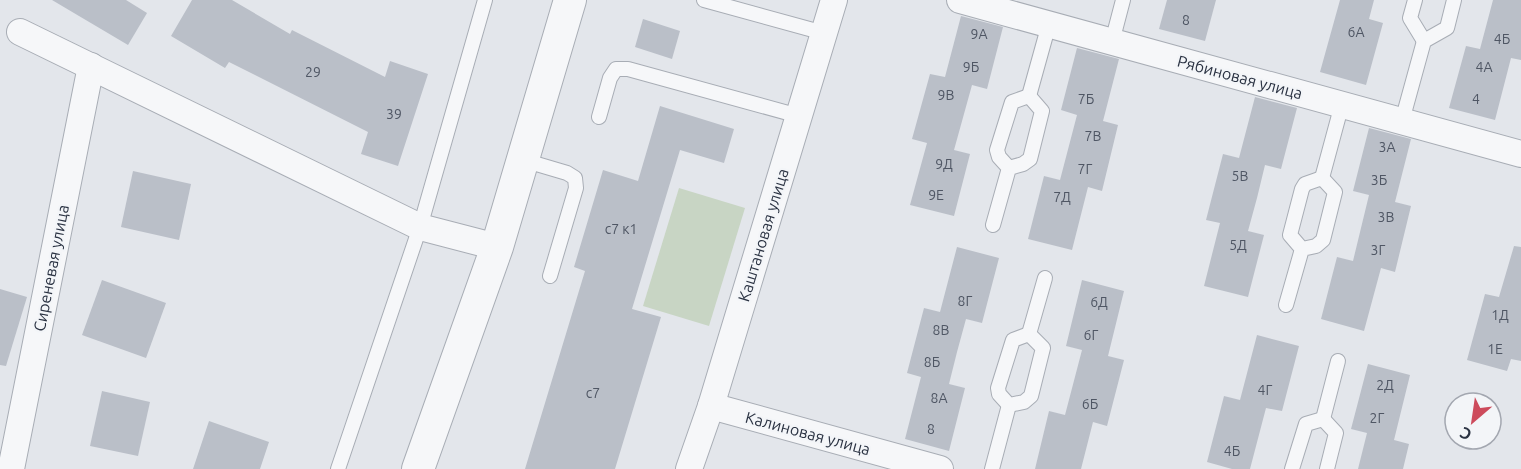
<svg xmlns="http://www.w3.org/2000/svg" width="1521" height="469" viewBox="0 0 1521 469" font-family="Ubuntu,sans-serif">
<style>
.green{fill:#c8d5c4}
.building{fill:#babfc8}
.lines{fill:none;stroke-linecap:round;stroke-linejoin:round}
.service-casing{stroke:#a8adb5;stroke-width:16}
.minor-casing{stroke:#a8adb5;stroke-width:28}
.tertiary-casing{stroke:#a8adb5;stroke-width:34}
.service{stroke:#f6f7f9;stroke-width:14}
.minor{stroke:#f6f7f9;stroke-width:26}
.tertiary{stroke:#f6f7f9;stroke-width:32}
.labels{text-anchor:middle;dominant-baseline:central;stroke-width:4.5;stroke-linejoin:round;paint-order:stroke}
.number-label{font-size:14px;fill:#4f5664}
.street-label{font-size:16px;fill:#2b3343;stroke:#f3f5f8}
</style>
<rect width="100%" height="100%" fill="#e3e6eb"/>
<path class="green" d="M679 188 745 208 709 326 643 306Z"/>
<g class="building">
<path d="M52 0H126L147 13 128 45Z"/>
<path d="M192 0H232L290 34 292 30 385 77 390 61 428 74 398 166 361 154 368 132 229 62 225 68 171 36Z"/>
<path d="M1167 0H1216L1205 41 1159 29Z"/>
<path d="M1340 0H1374L1369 19 1383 23 1366 85 1320 72Z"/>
<path d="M1493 0H1521V60L1511 58 1495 120 1449 108 1466 46 1480 49Z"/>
<path d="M961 16 1003 27 987 89 972 85 954 150 970 154 954 216 910 205 927 143 912 139 930 74 945 77Z"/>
<path d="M643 19 680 31 672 59 635 47Z"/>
<path d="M1077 48 1119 59 1103 121 1118 125 1102 191 1088 187 1072 250 1028 239 1044 176 1060 180 1077 115 1061 110Z"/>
<path d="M1255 97 1297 108 1281 169 1265 165 1257 198 1248 231 1264 235 1248 297 1204 286 1220 223 1206 220 1223 154 1239 158Z"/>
<path d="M660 106 734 129 724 163 680 150 632 309 661 317 615 469H525L585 271 574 267 603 170 638 181Z"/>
<path d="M1369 128 1411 139 1395 202 1411 206 1395 272 1381 268 1364 331 1321 319 1337 257 1353 261 1369 195 1353 191Z"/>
<path d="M133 171 191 184 179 240 121 227Z"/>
<path d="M1514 246 1521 247V361L1511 359 1507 371 1467 360 1485 294 1499 297Z"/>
<path d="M957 247 999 258 982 323 966 319 957 352 949 384 965 388 949 451 905 439 921 377 907 373 924 308 940 312Z"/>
<path d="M102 280 166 303 146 358 82 335Z"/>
<path d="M1082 280 1124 291 1108 356 1124 360 1107 426 1093 422 1081 469H1035L1049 411 1065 415 1082 350 1066 346Z"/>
<path d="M0 289 27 297 6 366 0 365Z"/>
<path d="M1257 335 1299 346 1282 411 1266 408 1250 469H1232L1207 462 1224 396 1240 400Z"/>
<path d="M1368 364 1410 375 1394 440 1409 444 1403 469H1358L1367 433 1351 429Z"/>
<path d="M102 391 150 402 138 456 90 446Z"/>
<path d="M209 421 269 442 260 469H193Z"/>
</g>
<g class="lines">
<defs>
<g id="service">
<path d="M704 0 824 33"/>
<path d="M1415 0 1410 18 1424 41"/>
<path d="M1112 42 1123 0"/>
<path d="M1029 96 1049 24"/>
<path d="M599 117 610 78 616 69H628L799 116"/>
<path d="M1402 121 1424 41 1447 28 1454 0"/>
<path d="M523 160 567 173 575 178 576 188 550 276"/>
<path d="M1322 178 1342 104"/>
<path d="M993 225 1009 168 1023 164 1030 159 1042 111 1029 96 1012 102 997 150 999 157 1009 168"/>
<path d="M1286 305 1302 249 1316 246 1323 240 1335 192 1322 178 1305 184 1302 189 1290 235 1302 249"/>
<path d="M1029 334 1043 348 1031 396 1024 402 1009 405 999 394 998 388 1013 340Z"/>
<path d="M1029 334 1045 278"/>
<path d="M1323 419 1338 361"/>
<path d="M338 469 420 227 485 0"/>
<path d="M992 469 1009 405"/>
<path d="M1292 469 1306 424 1323 419 1336 433 1327 469"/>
</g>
<g id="minor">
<path d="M960 0 1521 154"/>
<path d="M20 32 420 227 497 247"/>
<path d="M711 406 940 469"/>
<path d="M11 469 91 66"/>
<path d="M689 469 711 406 834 0"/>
</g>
<path id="tertiary" d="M418 469 497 247 570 0"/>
</defs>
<use href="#service" class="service-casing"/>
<use href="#minor" class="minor-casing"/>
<use href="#tertiary" class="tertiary-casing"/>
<use href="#service" class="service"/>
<use href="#minor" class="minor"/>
<use href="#tertiary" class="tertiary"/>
</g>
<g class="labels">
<g class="number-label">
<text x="1186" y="20">8</text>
<text x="1356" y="32">6А</text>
<text x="979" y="34">9А</text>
<text x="1502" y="39">4Б</text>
<text x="971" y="67">9Б</text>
<text x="1484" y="67">4А</text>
<text x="313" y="72">29</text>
<text x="946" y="95">9В</text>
<text x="1086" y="99">7Б</text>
<text x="1476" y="99">4</text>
<text x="394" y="114">39</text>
<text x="1093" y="136">7В</text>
<text x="1387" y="147">3А</text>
<text x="944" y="164">9Д</text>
<text x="1085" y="169">7Г</text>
<text x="1240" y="176">5В</text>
<text x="1379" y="180">3Б</text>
<text x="936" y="195">9Е</text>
<text x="1062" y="197">7Д</text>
<text x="1386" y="217">3В</text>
<text x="621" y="229">с7 к1</text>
<text x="1238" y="245">5Д</text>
<text x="1378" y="250">3Г</text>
<text x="965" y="301">8Г</text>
<text x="1099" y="302">6Д</text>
<text x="1500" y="315">1Д</text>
<text x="941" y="330">8В</text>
<text x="1091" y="335">6Г</text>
<text x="1495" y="349">1Е</text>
<text x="932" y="362">8Б</text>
<text x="1385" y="385">2Д</text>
<text x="1265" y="390">4Г</text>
<text x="593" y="393">с7</text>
<text x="939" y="398">8А</text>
<text x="1090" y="404">6Б</text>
<text x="1377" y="418">2Г</text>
<text x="931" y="429">8</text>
<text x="1232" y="451">4Б</text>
</g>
<g class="street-label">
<text transform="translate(1240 77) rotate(15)">Рябиновая улица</text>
<text transform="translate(763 235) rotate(-73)">Каштановая улица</text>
<text transform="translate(51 268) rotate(-79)">Сиреневая улица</text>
<text transform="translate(808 433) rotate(15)">Калиновая улица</text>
</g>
</g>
<g transform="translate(1473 421) rotate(209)"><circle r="28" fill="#f3f5f8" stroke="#a3a7b0" stroke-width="1.5"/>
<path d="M0-4.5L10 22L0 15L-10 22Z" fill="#cd4b5c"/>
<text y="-9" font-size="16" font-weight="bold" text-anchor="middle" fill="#2b3343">С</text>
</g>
</svg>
